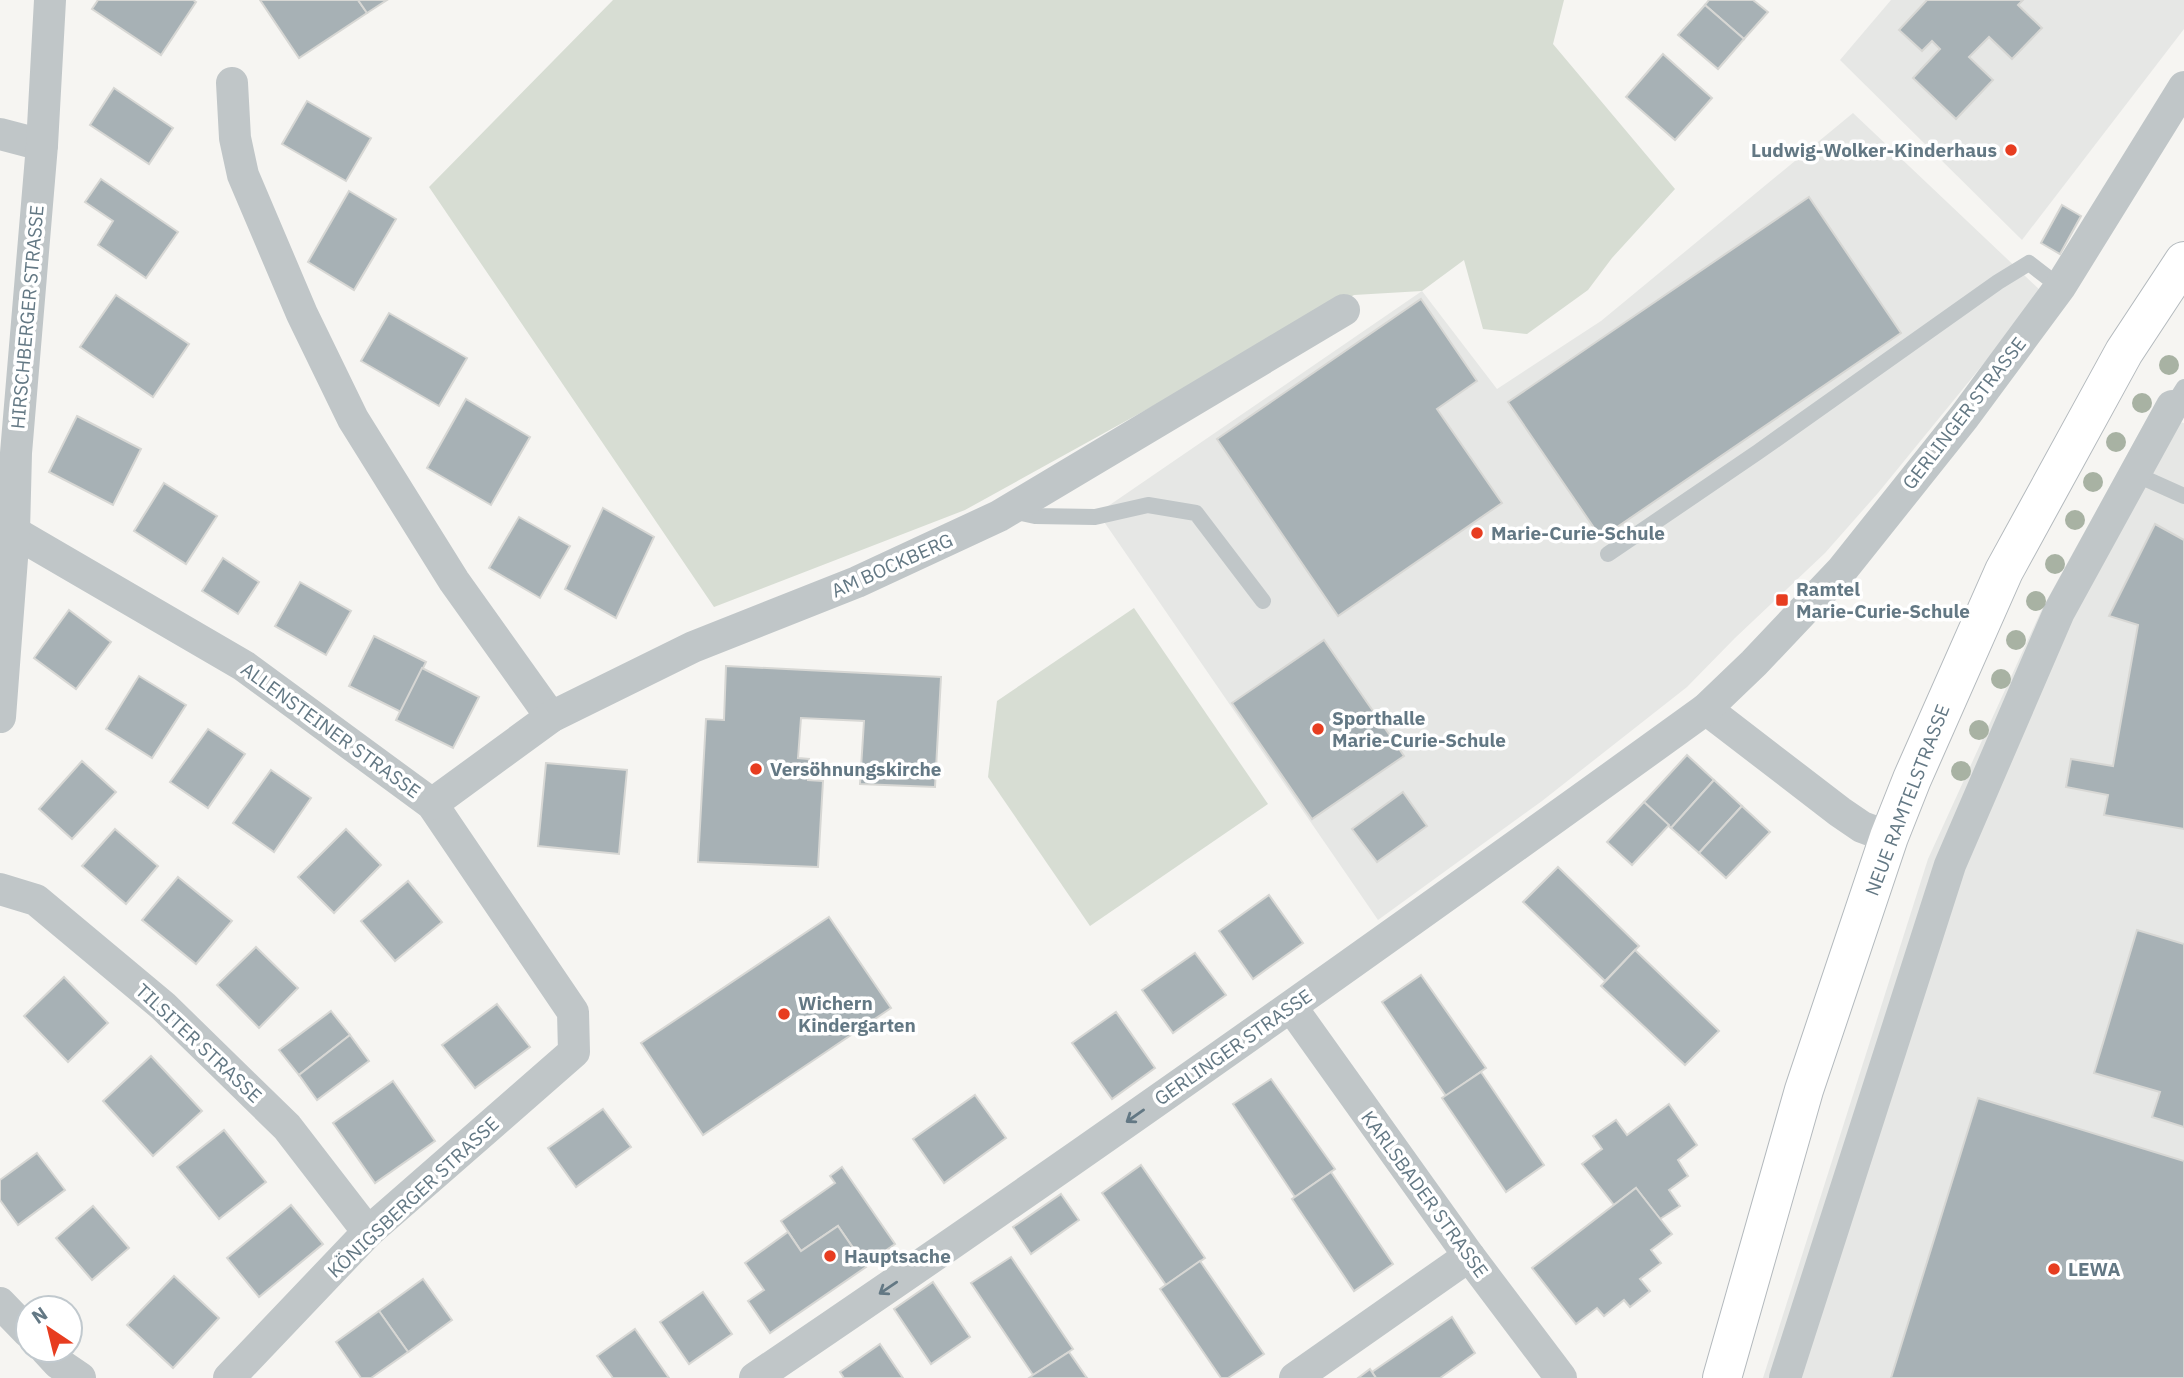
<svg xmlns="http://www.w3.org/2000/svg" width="2184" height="1378" viewBox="0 0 2184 1378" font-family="'IBM Plex Sans',sans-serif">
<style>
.built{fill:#e6e7e5}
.green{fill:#d7ddd3}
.building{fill:#a7b1b5;stroke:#d7d7d4;stroke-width:2}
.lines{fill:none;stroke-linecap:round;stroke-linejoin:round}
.secondary-casing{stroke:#b3b9bd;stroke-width:40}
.service{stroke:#c0c6c8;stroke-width:16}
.minor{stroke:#c0c6c8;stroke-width:32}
.secondary{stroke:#fff;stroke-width:38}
.tree{fill:#a8b2a3}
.oneway{stroke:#637884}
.poi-dot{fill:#e73d20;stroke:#fff;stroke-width:2.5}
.labels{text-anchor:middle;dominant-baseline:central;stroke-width:7;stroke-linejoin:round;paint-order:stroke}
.poi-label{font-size:19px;font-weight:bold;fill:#637884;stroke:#fff;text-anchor:start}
.street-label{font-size:19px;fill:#637884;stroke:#fff}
</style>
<rect width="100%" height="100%" fill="#f6f5f2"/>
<g class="built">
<path d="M1891 0H2184V29L2022 240 1840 60Z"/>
<path d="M1853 113 2042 292 1878 493 1825 553 1735 638 1687 687 1542 801 1378 920 1098 513 1422 291 1497 389 1601 321Z"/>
<path d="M2149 415 2184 423V1378H1763L1928 859 2042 609Z"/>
</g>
<g class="green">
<path d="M613 0H1564L1553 44 1675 189 1612 258 1588 290 1527 334 1483 329 1464 260 1422 291 1354 295 965 510 714 607 429 187Z"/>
<path d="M1134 608 1268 804 1090 926 988 777 997 701Z"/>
</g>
<g class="building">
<path d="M98 0H193L196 2 161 55 92 9Z"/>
<path d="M260 0H358L367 13 299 58Z"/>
<path d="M358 0H387L367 13Z"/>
<path d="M1709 0H1753L1768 12 1744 39 1705 5Z"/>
<path d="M1927 0H2023L2018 5 2042 28 2012 59 1989 37 1969 57 1993 80 1956 119 1913 78 1940 49 1932 41 1922 51 1899 30Z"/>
<path d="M1705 5 1744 39 1718 69 1678 35Z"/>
<path d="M1663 54 1712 98 1675 140 1626 97Z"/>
<path d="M114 88 173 128 149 164 90 125Z"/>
<path d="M307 101 371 138 346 181 282 144Z"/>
<path d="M101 179 178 232 146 278 98 245 113 221 85 202Z"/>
<path d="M349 191 396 219 354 290 308 262Z"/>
<path d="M1809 197 1901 333 1601 538 1508 402Z"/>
<path d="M2062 205 2081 216 2060 254 2041 243Z"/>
<path d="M116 295 189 344 153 397 80 347Z"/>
<path d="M1421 299 1477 381 1437 409 1502 503 1338 616 1217 439Z"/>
<path d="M389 313 467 358 439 406 361 361Z"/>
<path d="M466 399 530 437 491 505 427 468Z"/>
<path d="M77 416 141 449 113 505 49 472Z"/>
<path d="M164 483 217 516 186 564 134 531Z"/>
<path d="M603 508 654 537 616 618 565 589Z"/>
<path d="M519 517 570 546 540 598 489 568Z"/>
<path d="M2155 524 2184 540V829L2104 815 2108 795 2066 787 2071 759 2113 766 2138 625 2109 616Z"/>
<path d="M223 558 259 582 238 614 202 591Z"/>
<path d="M300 582 351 611 326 655 275 626Z"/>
<path d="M69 610 111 642 76 689 34 658Z"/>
<path d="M374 636 426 662 401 712 349 686Z"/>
<path d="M1324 640 1404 756 1312 819 1232 703Z"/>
<path d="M726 666 941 677 935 787 860 784 864 721 801 718 798 758 809 759 808 780 823 781 818 867 698 862 706 719 724 720Z"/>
<path d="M422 668 479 697 453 748 396 720Z"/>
<path d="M139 676 186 705 152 758 106 729Z"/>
<path d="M208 729 245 754 208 808 170 782Z"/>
<path d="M1687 755 1714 780 1671 828 1644 802Z"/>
<path d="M82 761 116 792 72 839 39 809Z"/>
<path d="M546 763 627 770 619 854 538 846Z"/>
<path d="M271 770 311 798 274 852 233 823Z"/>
<path d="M1714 780 1742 806 1699 853 1671 828Z"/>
<path d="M1403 792 1427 826 1377 862 1352 829Z"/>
<path d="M1644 802 1669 825 1632 865 1607 842Z"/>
<path d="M1742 806 1770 832 1726 878 1699 853Z"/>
<path d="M115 829 158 866 126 904 82 866Z"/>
<path d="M346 829 381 865 334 913 298 877Z"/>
<path d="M1558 867 1639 946 1605 981 1523 902Z"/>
<path d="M178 877 232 921 196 964 142 920Z"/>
<path d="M408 881 442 922 395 961 361 921Z"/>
<path d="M1269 895 1303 943 1253 979 1219 931Z"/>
<path d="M829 917 891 1008 703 1135 641 1043Z"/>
<path d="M2137 930 2184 944V1127L2152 1117 2160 1092 2094 1073Z"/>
<path d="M256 947 298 988 259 1028 217 985Z"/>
<path d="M1635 950 1719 1031 1685 1065 1601 986Z"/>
<path d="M1195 953 1226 995 1173 1033 1142 990Z"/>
<path d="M1421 975 1486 1068 1446 1096 1382 1002Z"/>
<path d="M64 977 108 1023 68 1062 24 1016Z"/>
<path d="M497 1004 530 1047 475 1088 442 1045Z"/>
<path d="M331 1011 350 1035 299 1075 279 1050Z"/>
<path d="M1116 1012 1155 1068 1112 1099 1072 1043Z"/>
<path d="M350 1035 369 1061 317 1100 299 1075Z"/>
<path d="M151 1056 202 1111 153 1156 103 1101Z"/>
<path d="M1481 1072 1544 1165 1506 1192 1442 1098Z"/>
<path d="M1271 1079 1335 1169 1295 1197 1233 1104Z"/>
<path d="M393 1081 435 1141 375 1183 333 1123Z"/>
<path d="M975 1095 1006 1138 944 1183 913 1139Z"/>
<path d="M1978 1098 2184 1161V1378H1891Z"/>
<path d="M1669 1104 1697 1145 1678 1160 1688 1176 1669 1190 1680 1206 1660 1219 1636 1188 1614 1205 1582 1164 1602 1149 1593 1136 1616 1120 1627 1135Z"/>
<path d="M603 1109 631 1147 576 1187 548 1148Z"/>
<path d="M224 1130 266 1182 219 1219 177 1167Z"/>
<path d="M37 1153 65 1190 18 1225 0 1200V1180Z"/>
<path d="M1141 1165 1205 1258 1166 1285 1102 1193Z"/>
<path d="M842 1167 895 1244 865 1265 838 1226 801 1251 781 1221 835 1183 830 1176Z"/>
<path d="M1331 1172 1393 1264 1354 1291 1292 1199Z"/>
<path d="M1636 1188 1672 1234 1651 1250 1661 1263 1640 1279 1650 1291 1630 1307 1624 1300 1604 1316 1597 1308 1576 1324 1532 1268Z"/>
<path d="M1061 1194 1079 1220 1031 1254 1013 1227Z"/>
<path d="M291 1205 323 1244 259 1297 227 1258Z"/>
<path d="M93 1206 129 1248 92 1280 56 1238Z"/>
<path d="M838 1226 866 1267 770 1333 748 1301 764 1290 745 1263 788 1232 801 1251Z"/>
<path d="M1011 1257 1073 1349 1033 1375 971 1283Z"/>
<path d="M1200 1261 1264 1354 1228 1378H1221L1160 1289Z"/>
<path d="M174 1276 219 1318 173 1368 127 1325Z"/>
<path d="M423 1279 452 1320 408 1352 379 1311Z"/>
<path d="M933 1282 970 1337 931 1364 894 1309Z"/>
<path d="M703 1292 732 1334 689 1364 660 1322Z"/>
<path d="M379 1311 408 1352 371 1378H361L336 1342Z"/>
<path d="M1452 1317 1475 1353 1440 1378H1376L1372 1372Z"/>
<path d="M635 1329 669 1378H613L597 1356Z"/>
<path d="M880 1344 903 1378H844L840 1372Z"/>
<path d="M1069 1352 1087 1378H1029L1033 1375Z"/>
<path d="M1370 1369 1376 1378H1358Z"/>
</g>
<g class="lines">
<defs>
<path id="secondary" d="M1722 1378 1804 1090 1889 837 1912 779 2004 571 2124 352 2184 261"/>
</defs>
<use href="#secondary" class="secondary-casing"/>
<g class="service">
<path d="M2172 406 2184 387"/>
<path d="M2135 474 2184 496"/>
<path d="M1012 511 1035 516 1095 517 1148 505 1196 513 1263 601"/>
<path d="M1608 554 1758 452 1998 282 2029 263 2060 287"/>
</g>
<g class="minor">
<path d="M232 83 235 138 243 175 302 314 353 419 454 581 551 717"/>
<path d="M0 134 42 145"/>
<path d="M14 532 244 666 432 804 573 1012 574 1052 368 1232 229 1378"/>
<path d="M1706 709 1840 812 1862 827 1889 837"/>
<path d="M0 717 14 532 16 453 42 145 50 0"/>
<path d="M432 804 551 717 693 647 857 582 999 516 1344 310"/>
<path d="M0 889 36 900 163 1006 287 1127 368 1232"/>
<path d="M1292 1008 1469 1256 1561 1378"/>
<path d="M0 1303 28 1332"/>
<path d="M46 1350 58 1363 80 1378"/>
<path d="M755 1378C1076 1161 1392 936 1706 709L1754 663 1842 570 1964 417 2060 287 2184 87"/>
<path d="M1295 1378 1469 1256"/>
<path d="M1785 1378 1950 865 2059 612 2172 406"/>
</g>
<use href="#secondary" class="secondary"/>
</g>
<g class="tree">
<circle cx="2169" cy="365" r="10"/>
<circle cx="2142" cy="403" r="10"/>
<circle cx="2116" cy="442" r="10"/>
<circle cx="2093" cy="482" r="10"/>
<circle cx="2075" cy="520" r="10"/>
<circle cx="2055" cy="564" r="10"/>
<circle cx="2036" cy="601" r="10"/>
<circle cx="2016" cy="640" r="10"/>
<circle cx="2001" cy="679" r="10"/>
<circle cx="1979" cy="730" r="10"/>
<circle cx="1961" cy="771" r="10"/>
</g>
<defs><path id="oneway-shaft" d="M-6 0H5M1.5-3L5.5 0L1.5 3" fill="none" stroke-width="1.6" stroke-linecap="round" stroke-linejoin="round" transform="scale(1.75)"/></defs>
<g class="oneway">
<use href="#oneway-shaft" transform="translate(1135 1116) rotate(145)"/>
<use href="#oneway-shaft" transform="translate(888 1288) rotate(146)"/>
</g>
<g class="poi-dot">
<circle cx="2011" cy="150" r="7"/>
<circle cx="1477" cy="533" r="7"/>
<rect x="1775" y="593" width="14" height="14" rx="3.5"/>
<circle cx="1318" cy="729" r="7"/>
<circle cx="756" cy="769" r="7"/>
<circle cx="784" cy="1014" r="7"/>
<circle cx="830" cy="1256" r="7"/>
<circle cx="2054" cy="1269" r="7"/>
</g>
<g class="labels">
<g class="poi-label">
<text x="1997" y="150" text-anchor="end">Ludwig-Wolker-Kinderhaus</text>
<text x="1491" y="533">Marie-Curie-Schule</text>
<text x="1796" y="589">Ramtel<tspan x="1796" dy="22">Marie-Curie-Schule</tspan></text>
<text x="1332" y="718">Sporthalle<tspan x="1332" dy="22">Marie-Curie-Schule</tspan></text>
<text x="770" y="769">Versöhnungskirche</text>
<text x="798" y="1003">Wichern<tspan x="798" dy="22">Kindergarten</tspan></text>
<text x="844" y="1256">Hauptsache</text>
<text x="2068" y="1269">LEWA</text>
</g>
<g class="street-label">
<text transform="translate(27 317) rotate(-85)">HIRSCHBERGER STRASSE</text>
<text transform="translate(1964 413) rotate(-52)">GERLINGER STRASSE</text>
<text transform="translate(892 565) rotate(-24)">AM BOCKBERG</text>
<text transform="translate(331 730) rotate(36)">ALLENSTEINER STRASSE</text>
<text transform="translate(1907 800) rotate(-69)">NEUE RAMTELSTRASSE</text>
<text transform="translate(199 1043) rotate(43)">TILSITER STRASSE</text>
<text transform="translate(1233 1047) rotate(-35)">GERLINGER STRASSE</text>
<text transform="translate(1425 1194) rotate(54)">KARLSBADER STRASSE</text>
<text transform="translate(413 1197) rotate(-43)">KÖNIGSBERGER STRASSE</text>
</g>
</g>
<g transform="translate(49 1329) rotate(325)"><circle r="33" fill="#ffffff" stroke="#c1c9ce" stroke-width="2"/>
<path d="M0-5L12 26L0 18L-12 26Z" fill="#e73d20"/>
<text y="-10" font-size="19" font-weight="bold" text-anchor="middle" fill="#637884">N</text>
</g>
</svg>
